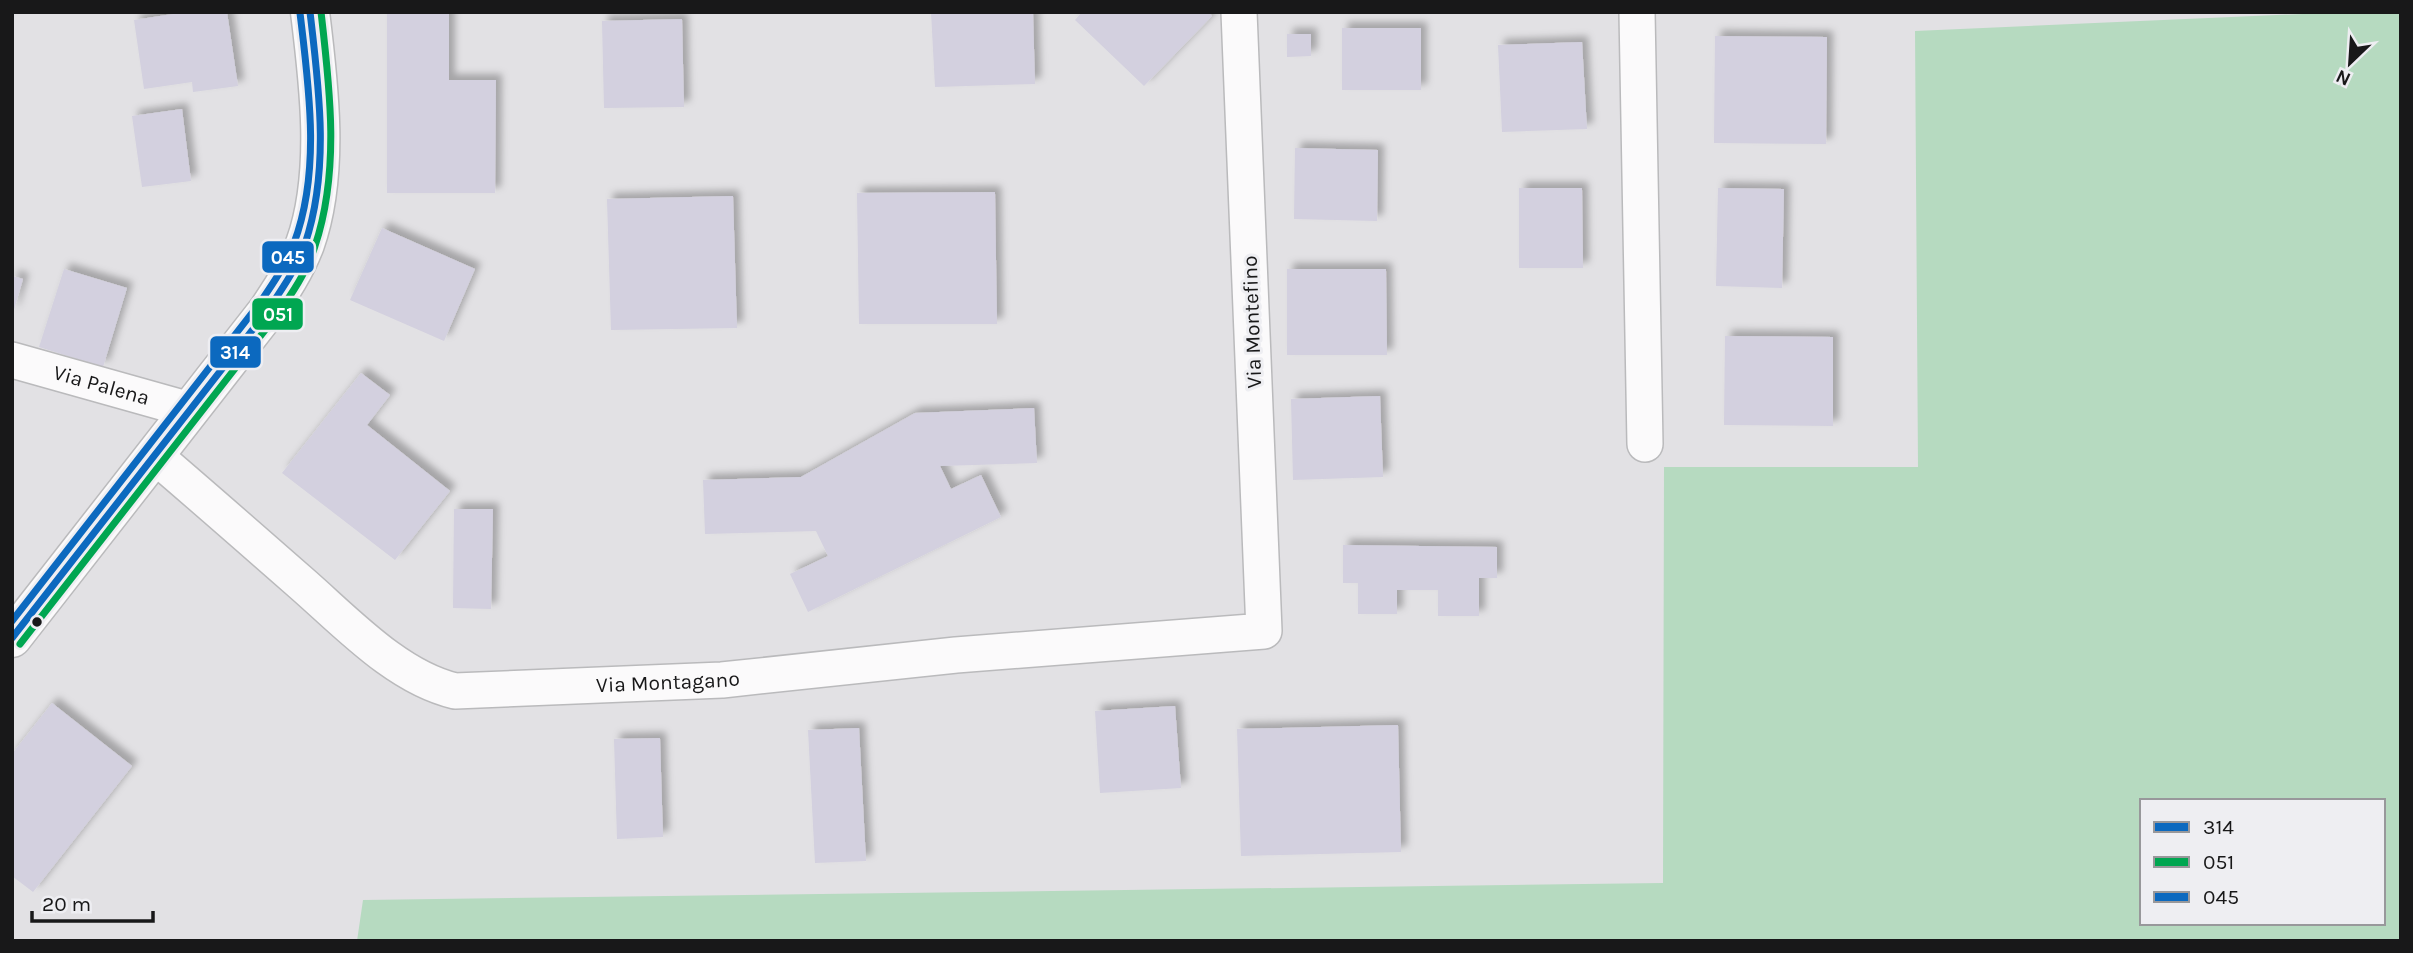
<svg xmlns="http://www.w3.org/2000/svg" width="2413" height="953" viewBox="0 0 2413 953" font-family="Karla,sans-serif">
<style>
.green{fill:#b6dac0;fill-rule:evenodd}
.building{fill:#d3d0df;filter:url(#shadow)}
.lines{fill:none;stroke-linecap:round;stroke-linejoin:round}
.street-casing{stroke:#bababc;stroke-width:38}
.secondary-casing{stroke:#bababc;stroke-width:41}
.street{stroke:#fbfafb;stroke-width:35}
.secondary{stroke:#fbfafb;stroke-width:38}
.bus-1-casing{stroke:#eeeef2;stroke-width:12}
.bus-2-casing{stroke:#eeeef2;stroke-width:12}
.bus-3-casing{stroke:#eeeef2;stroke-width:12}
.bus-1{stroke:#0c69bf;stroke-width:7}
.bus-2{stroke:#00a651;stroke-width:7}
.bus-3{stroke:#0c69bf;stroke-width:7}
.bus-dot{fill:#181819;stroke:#eeeef2;stroke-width:2.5}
.labels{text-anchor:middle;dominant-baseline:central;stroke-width:6;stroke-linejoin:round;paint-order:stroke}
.street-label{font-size:21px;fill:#181819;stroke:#eeeef2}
.line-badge{stroke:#eeeef2;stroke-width:2.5}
.badge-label{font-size:19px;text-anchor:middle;font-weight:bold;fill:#fff}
</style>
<defs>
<filter id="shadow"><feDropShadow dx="6" dy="-6" stdDeviation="3.5" flood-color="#0004"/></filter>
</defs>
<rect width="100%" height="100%" fill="#e2e1e4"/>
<path class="green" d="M2347 12H2401V941H357L363 900 1663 883 1664 467H1918L1915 31ZM2142 801H2383V923H2142Z"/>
<g class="building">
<path d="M186 12H227L238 86 193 92 192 82 144 89 134 20Z"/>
<path d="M387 12H449V80H496L495 193H387Z"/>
<path d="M931 12H1033L1035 84 935 87Z"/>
<path d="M1082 12H1209L1212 16 1144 86 1075 20Z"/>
<path d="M682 19 684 107 604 108 602 21Z"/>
<rect x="1342" y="28" width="79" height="62"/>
<path d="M1287 34H1311V56L1287 57Z"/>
<path d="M1715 36 1827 37 1826 144 1714 143Z"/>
<path d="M1582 42 1587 129 1502 132 1498 45Z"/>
<path d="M182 109 191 181 142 187 132 116Z"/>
<path d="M1295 148 1378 150 1377 221 1294 219Z"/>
<path d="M1519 188H1582L1583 268H1519Z"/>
<path d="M1718 188 1784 189 1782 288 1716 286Z"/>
<path d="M995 192 997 324H859L857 193Z"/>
<path d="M733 196 737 328 611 330 607 199Z"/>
<path d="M382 228 475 269 444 341 350 300Z"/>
<path d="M64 269 127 288 103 367 39 347Z"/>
<path d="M1287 269H1386L1387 355H1287Z"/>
<path d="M12 276 23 279 13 313H12Z"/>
<path d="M1725 336 1833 337V426L1724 425Z"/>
<path d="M361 373 390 395 367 425 450 491 395 560 282 473Z"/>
<path d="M1380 396 1383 477 1293 480 1291 399Z"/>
<path d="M1034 408 1037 463 940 466 951 489 981 475 1001 517 808 612 790 574 828 556 816 531 705 534 703 480 801 477 915 413Z"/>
<path d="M454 509H493L491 609 453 608Z"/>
<path d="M1343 545 1497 547V578H1479V616H1438V590H1397V614H1358V583H1343Z"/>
<path d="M52 703 132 766 33 892 12 876V754Z"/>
<path d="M1175 706 1181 788 1100 793 1095 711Z"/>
<path d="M1398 725 1401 852 1241 856 1237 729Z"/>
<path d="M859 728 866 861 815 863 808 730Z"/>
<path d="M660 738 663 837 617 839 614 739Z"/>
</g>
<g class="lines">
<defs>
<g id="street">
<path d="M1637 12 1645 444"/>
<path id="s1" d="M12 360 190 410"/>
<path id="s2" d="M154 455C203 497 251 539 300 582 345 621 396 677 455 691L722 680 956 655 1264 631 1239 12"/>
</g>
<path id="secondary" d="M12 638 268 310C282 289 296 268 305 244 330 174 319 84 310 12"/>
</defs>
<use href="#street" class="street-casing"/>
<use href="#secondary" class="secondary-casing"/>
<use href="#street" class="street"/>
<use href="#secondary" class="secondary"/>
<defs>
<path id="bus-1" d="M12 638 268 310C282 289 297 268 305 244 330 170 319 88 310 12"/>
<path id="bus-2" d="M20 644 276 316C291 295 307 272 315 246 340 171 330 89 321 12"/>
<path id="bus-3" d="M12 621 259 304C272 285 286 265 294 243 321 171 309 88 300 13"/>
</defs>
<use href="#bus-1" class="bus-1-casing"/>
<use href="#bus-2" class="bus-2-casing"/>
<use href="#bus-3" class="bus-3-casing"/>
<use href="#bus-1" class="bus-1"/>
<use href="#bus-2" class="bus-2"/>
<use href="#bus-3" class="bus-3"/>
</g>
<circle class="bus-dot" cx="37" cy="622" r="6"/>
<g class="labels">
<g class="street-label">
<text transform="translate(1252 322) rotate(-92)">Via Montefino</text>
<text stroke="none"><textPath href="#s1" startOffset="93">Via Palena</textPath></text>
<text stroke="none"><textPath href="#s2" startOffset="598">Via Montagano</textPath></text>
</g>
</g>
<g class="line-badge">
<rect x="261" y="240" width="54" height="34" rx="7" fill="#0c69bf"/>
<rect x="251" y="297" width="53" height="34" rx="7" fill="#00a651"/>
<rect x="209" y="335" width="53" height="34" rx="7" fill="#0c69bf"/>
</g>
<g class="badge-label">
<text x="288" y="264">045</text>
<text x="278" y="321">051</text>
<text x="235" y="359">314</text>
</g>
<rect width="2413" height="953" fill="none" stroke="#181819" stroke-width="28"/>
<rect x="2140" y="799" width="245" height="126" fill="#eeeef2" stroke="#98989b" stroke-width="2"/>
<rect x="2154" y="822" width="35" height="10" fill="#0c69bf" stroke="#98989b" stroke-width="2"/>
<text x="2203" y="834" font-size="21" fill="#181819">314</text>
<rect x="2154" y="857" width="35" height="10" fill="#00a651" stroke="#98989b" stroke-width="2"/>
<text x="2203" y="869" font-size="21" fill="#181819">051</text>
<rect x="2154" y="892" width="35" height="10" fill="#0c69bf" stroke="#98989b" stroke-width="2"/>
<text x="2203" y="904" font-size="21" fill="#181819">045</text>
<g transform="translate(2350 63) rotate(205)" stroke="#eeeef2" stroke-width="5" paint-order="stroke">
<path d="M0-5L12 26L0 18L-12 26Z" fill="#181819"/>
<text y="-10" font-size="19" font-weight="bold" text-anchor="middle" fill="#181819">N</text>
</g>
<path d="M32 911v10h121v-10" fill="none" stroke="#181819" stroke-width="3.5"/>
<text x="42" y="911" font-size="21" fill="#181819" stroke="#eeeef2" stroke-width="5" paint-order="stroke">20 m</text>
</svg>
